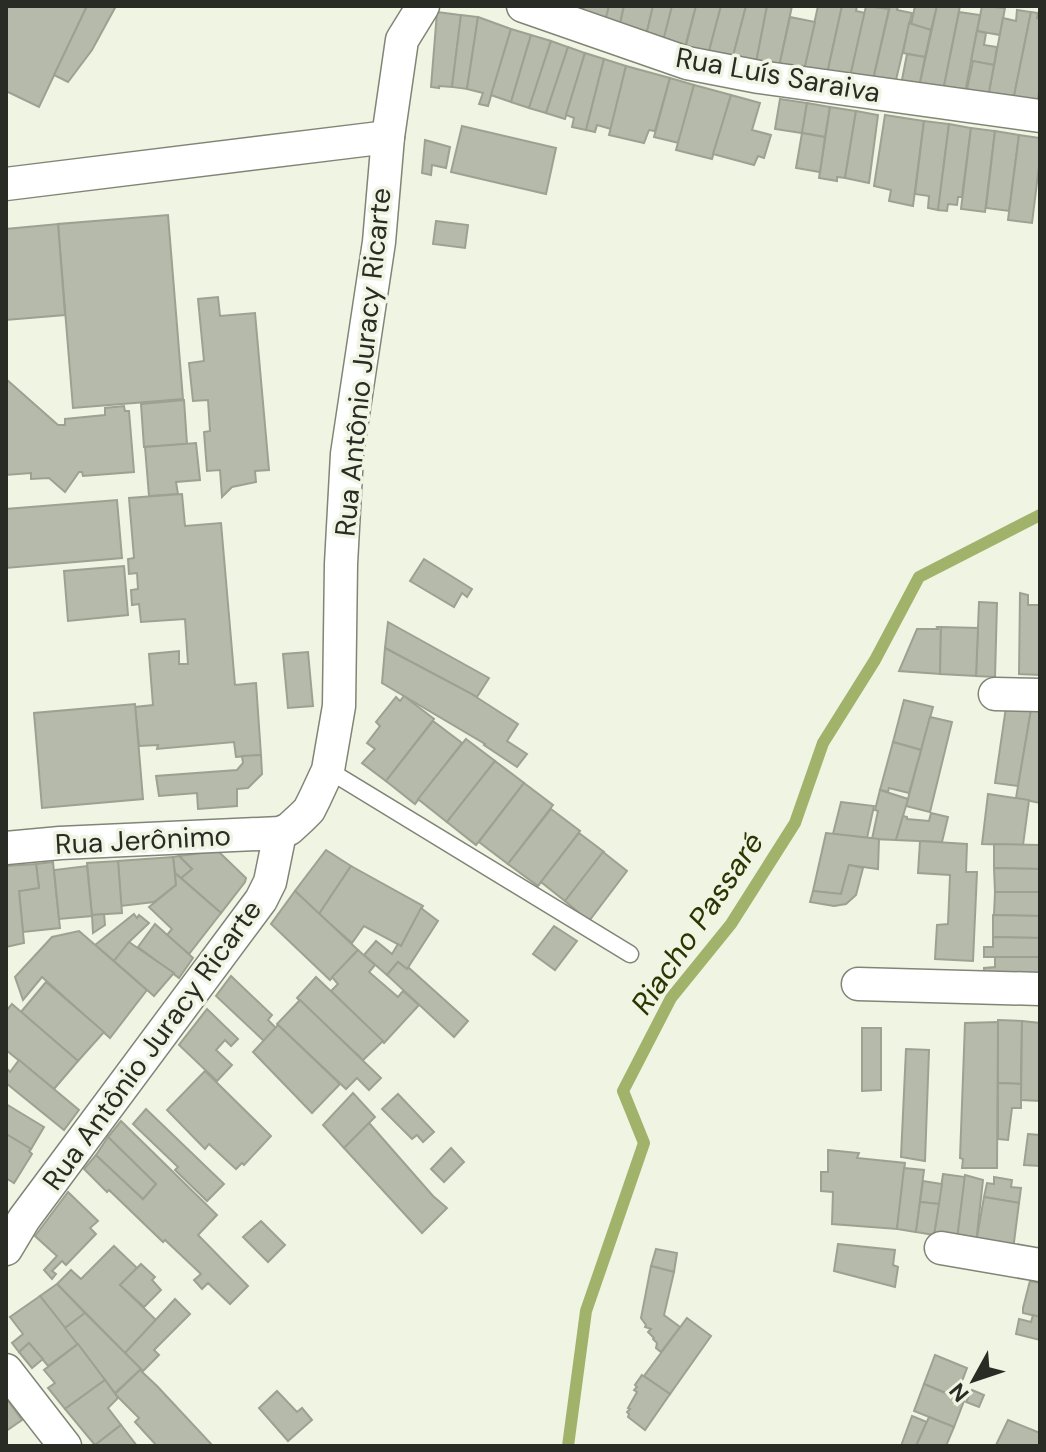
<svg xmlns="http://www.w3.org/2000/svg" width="1046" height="1452" viewBox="0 0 1046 1452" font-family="'DM Sans',sans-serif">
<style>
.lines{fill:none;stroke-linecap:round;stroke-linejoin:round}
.stream{stroke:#a1b26b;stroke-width:12}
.building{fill:#b5baaa;stroke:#9da191;stroke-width:2}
.service-casing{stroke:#818576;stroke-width:19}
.minor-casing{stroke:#818576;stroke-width:35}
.service{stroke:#fff;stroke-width:16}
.minor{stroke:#fff;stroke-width:32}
.labels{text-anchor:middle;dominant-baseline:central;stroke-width:7;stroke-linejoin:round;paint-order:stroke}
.street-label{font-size:28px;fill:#292b25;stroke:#eff4e3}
.water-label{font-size:30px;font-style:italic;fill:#2b3500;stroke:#eff4e3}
</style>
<rect width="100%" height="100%" fill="#eff4e3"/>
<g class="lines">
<path class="stream" d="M568 1446 586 1311 644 1143 623 1091 671 998 731 924 795 823 823 743 875 660 919 577 1040 515"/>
</g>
<g class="building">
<path d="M6 6H87L39 107 6 91Z"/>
<path d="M87 6H116L92 50 68 82 54 75Z"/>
<path d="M584 6H609L603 29 581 22Z"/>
<path d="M609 6H624L618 33 603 29Z"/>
<path d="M624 6H653L645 40 618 33Z"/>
<path d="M653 6H672L663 45 645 40Z"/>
<path d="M672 6H696L685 47 663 41Z"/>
<path d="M696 6H721L708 55 685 49Z"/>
<path d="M721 6H746L732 60 708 55Z"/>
<path d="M746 6H767L756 63 732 60Z"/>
<path d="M767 6H792L779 67 756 63Z"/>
<path d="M818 6H842L827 74 804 70Z"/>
<path d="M842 6H857L856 11 865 13 850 77 827 74Z"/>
<path d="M866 6 889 9 873 80 850 77Z"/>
<path d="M890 6H898L897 10 912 13 895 84 873 80Z"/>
<path d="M915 6H937L931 30 911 25Z"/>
<path d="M937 6H960L943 91 919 87Z"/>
<path d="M982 6 1005 8 1000 35 977 31Z"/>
<path d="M1017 10 1031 12 1013 101 988 97 1003 18 1016 21Z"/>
<path d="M437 12 461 15 452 87 439 86V88L431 87Z"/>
<path d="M959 12 980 15 965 93 943 91Z"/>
<path d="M1031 12 1038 13 1037 18 1040 19V87L1037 104 1013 101Z"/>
<path d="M461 15 478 17 467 89 452 87Z"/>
<path d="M478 17 511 29 488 106 479 104 483 93 467 89Z"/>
<path d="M790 17 815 22 804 70 779 67Z"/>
<path d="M909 23 931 30 925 57 903 53Z"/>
<path d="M511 29 531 35 511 102 491 95Z"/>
<path d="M977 31 986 33 984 45 997 47 994 65 971 61Z"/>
<path d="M531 35 551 41 529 108 511 102Z"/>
<path d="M551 41 568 47 546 113 529 108Z"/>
<path d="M568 47 585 53 565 119 546 113Z"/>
<path d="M585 53 604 59 586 130 572 127 574 118 566 115Z"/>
<path d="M907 54 925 57 919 87 901 85Z"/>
<path d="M604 59 626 66 611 129 597 125 595 132 586 130Z"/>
<path d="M973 61 994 65 988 97 966 94Z"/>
<path d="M626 66 670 78 655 131 649 130 644 143 609 135Z"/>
<path d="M670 78 694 85 679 143 654 137Z"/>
<path d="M694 85 731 95 712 159 676 150Z"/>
<path d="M731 95 760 103 752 130 771 135 764 158 758 156 754 165 713 154Z"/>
<path d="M780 99 807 103 802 133 775 129Z"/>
<path d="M807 103 830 107 825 137 802 133Z"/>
<path d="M830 107 856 111 845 178 837 177V181L819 178Z"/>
<path d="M856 111 878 115 869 183 845 178Z"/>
<path d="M885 115 924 121 913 206 889 201 891 190 874 186Z"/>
<path d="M924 121 949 124 938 210 928 208 929 196 915 194Z"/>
<path d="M949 124 971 128 962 197H958L957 205 948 204 947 211 938 210Z"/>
<path d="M462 126 556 148 546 194 451 172Z"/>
<path d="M971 128 995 131 985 212 961 209Z"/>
<path d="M995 131 1019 135 1009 211 986 208Z"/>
<path d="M802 133 825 137 820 172 796 168Z"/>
<path d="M1019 135 1040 138V158L1032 223 1008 220Z"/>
<path d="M425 140 450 147 446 168 432 165 431 175 422 173Z"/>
<path d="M168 215 183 399 73 408 58 224Z"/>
<path d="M436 221 468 225 465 248 433 244Z"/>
<path d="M58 224 65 315 6 320V229Z"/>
<path d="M218 297 220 316 255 313 269 470 255 471 256 482 232 487 222 497 220 470 207 471 204 432 210 431 208 400 193 401 189 363 204 361 198 299Z"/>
<path d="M6 379 58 425H65V419L105 415V408L124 406 125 411H129L134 472 83 476 82 472H79L65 492 49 478 31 479V473L6 475Z"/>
<path d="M184 400 187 444 144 447 141 404Z"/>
<path d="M196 443 200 480 176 482 178 494 149 496 145 447Z"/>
<path d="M182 494 185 526 221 523 235 685 256 683 261 755 236 757 234 742 157 749 158 745 139 746 135 707 153 705 149 654 179 651V664H188L185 619 141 622 139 604 132 605 131 590 138 589 137 573 129 574 128 559 134 558 129 498Z"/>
<path d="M117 500 122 558 6 568V509Z"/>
<path d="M424 559 472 589 467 597 462 593 454 607 410 581Z"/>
<path d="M124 566 128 615 68 621 64 571Z"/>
<path d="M1020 593 1028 595V605H1040V675L1019 674Z"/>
<path d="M979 602 997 603 995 677 976 676Z"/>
<path d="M388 622 489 678 477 697 385 648Z"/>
<path d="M937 627H941L940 674 899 671 917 629H938Z"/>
<path d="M941 627 978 628 976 676 940 674Z"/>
<path d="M385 648 470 693 518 724 507 741 527 754 517 767 484 745 485 744 382 683Z"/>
<path d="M308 652 313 706 288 708 283 654Z"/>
<path d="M404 696 434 719 386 781 362 763 375 749 367 743 380 726 376 722 396 697 400 701Z"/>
<path d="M904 700 933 707 921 750 893 742Z"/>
<path d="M135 704 143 799 42 808 34 713Z"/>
<path d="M1006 707 1031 710 1018 786 995 783Z"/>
<path d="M1031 710 1040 711V803L1016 798Z"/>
<path d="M930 717 952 722 930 812 906 806Z"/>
<path d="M433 721 462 743 415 804 386 781Z"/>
<path d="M466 739 495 761 447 822 418 799Z"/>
<path d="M893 742 921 750 909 793 889 788 888 792 880 790Z"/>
<path d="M261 755 262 774 248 788 237 789V806L198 809 197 793 159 796 156 776 237 770 243 763 242 756Z"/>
<path d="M495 761 524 783 476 845 447 822Z"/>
<path d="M524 783 553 805 508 864 479 842Z"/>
<path d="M880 790 908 799 896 840 872 839 878 811 875 810Z"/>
<path d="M988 794 1029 800 1023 845 982 844Z"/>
<path d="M841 802 874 806 867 838 833 834Z"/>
<path d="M551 809 580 831 538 886 508 864Z"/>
<path d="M931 813 948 817 942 842 896 840 903 816 907 817V819L929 821Z"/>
<path d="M579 833 604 852 565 901 541 882Z"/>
<path d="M826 833 879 839 878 869 849 865 841 894 813 891Z"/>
<path d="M920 841 967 844 966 872H977L973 961 935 959 937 925 948 924 950 875 918 873Z"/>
<path d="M994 844 1040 845V869L994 868Z"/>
<path d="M326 850 351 866 319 914 295 891Z"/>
<path d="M218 851 246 878 245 882 221 913 181 878 192 869 179 856Z"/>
<path d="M603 852 627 871 589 921 565 901Z"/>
<path d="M179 856 192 869 181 878 175 873 173 857Z"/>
<path d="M173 857 176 885 154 902 121 906 118 861Z"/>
<path d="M118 861 122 913 92 915 87 863Z"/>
<path d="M53 862 60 928 23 932 19 891 39 888 36 864Z"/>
<path d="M36 864 39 888 19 891 24 943 6 947V866Z"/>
<path d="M849 865 863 868 856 895 846 904 834 906 810 902 813 891 841 894Z"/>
<path d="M87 866 92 916 59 919 54 870Z"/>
<path d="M351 866 423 906 401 946 364 926 352 943 319 914Z"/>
<path d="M994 868 1040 869V892H995Z"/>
<path d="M175 873 221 913 189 954 167 935 172 929 149 907 176 885Z"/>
<path d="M295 891 358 950 330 980 271 924Z"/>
<path d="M995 892H1040V916L994 915Z"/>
<path d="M421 908 438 921 407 969 398 962 387 975 364 955 376 941 392 954 398 944 401 946Z"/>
<path d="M104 914 105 925 93 933 92 915Z"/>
<path d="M134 914 137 918 139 915 149 923 129 942 114 961 95 945Z"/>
<path d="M993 915 1040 916V938L993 937Z"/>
<path d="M155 924 193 958 179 978 138 947Z"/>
<path d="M554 926 577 941 555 970 533 954Z"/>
<path d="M79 931 147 990 110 1038 42 977 23 1000 15 977 52 937Z"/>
<path d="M993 937 1040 938V957H984V947H993Z"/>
<path d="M129 942 174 973 154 996 114 961Z"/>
<path d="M358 950 375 965 369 972 398 997 403 991 419 1005 384 1043 331 991 338 984 332 977Z"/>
<path d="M995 957H1040V977L984 976V968L995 967Z"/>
<path d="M398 962 407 969 409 968 468 1021 454 1037 387 975Z"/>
<path d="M231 976 272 1015 268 1020 276 1028 264 1041 216 996Z"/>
<path d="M316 977 383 1041 363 1060 297 998Z"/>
<path d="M46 982 104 1032 78 1061 21 1012Z"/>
<path d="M300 1000 381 1078 369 1090 357 1078 346 1089 277 1024Z"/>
<path d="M12 1004 78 1061 54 1089 6 1050V1011Z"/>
<path d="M207 1009 238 1039 231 1046 225 1040 216 1050 232 1065 217 1081 179 1045Z"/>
<path d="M998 1020 1022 1021 1021 1084 998 1083Z"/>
<path d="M1022 1021 1040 1023V1101L1021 1100Z"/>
<path d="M998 1022 997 1168H962L963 1159 960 1158 965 1023Z"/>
<path d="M278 1025 340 1084 312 1113 253 1052Z"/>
<path d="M862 1028H881V1090L862 1091Z"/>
<path d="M906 1049 929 1050 925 1161 901 1157Z"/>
<path d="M19 1060 79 1110 64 1130 6 1083V1068L10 1072Z"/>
<path d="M205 1071 271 1136 244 1165 242 1163 236 1169 209 1144 205 1149 167 1110Z"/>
<path d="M998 1083 1021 1084V1108H1012L1008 1140 998 1139Z"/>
<path d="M353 1093 375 1117 344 1148 323 1125Z"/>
<path d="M398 1094 434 1132 423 1142 417 1135 412 1139 382 1109Z"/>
<path d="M6 1104 44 1127 31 1149 6 1134Z"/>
<path d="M146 1109 224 1184 207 1201 175 1170 178 1167 133 1124Z"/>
<path d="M121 1121 217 1215 198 1235 248 1286 230 1304 208 1283 202 1289 194 1280 201 1274 165 1240 163 1242 109 1190 107 1192 84 1169 96 1155 143 1199 156 1184 108 1137Z"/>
<path d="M369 1123 433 1196 447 1208 422 1233 344 1148Z"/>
<path d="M6 1134 31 1149 29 1151 32 1154 14 1183 6 1178Z"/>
<path d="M1028 1134 1040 1135V1166L1024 1165Z"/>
<path d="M108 1137 156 1184 143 1199 96 1155Z"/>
<path d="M451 1148 464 1162 444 1182 431 1169Z"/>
<path d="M828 1150 859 1153 857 1158 905 1163 897 1229 832 1224 833 1192 821 1191V1172H828Z"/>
<path d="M904 1168 924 1170 916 1232 897 1229Z"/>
<path d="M943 1174 965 1177 957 1240 934 1235Z"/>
<path d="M965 1175 983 1180 976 1243 957 1240Z"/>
<path d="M994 1177 1012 1180 1011 1187 1021 1188 1019 1203 984 1197 987 1183 994 1184Z"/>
<path d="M923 1181 942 1184 939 1204 920 1202Z"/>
<path d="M68 1192 98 1221 90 1228 96 1234 66 1265 62 1261 52 1271 56 1274 52 1279 44 1270 57 1256 35 1236Z"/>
<path d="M984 1197 1019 1203 1013 1250 976 1243Z"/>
<path d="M920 1202 939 1204 934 1235 916 1232Z"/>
<path d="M261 1221 285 1245 268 1262 243 1237Z"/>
<path d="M838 1244 895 1250 893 1265 898 1267 895 1287 834 1271Z"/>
<path d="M114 1246 137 1268 120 1285 156 1320 125 1353 57 1284 71 1270 81 1279Z"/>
<path d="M656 1249 677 1253 674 1272 651 1266Z"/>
<path d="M141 1264 155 1277 152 1280 161 1290 144 1307 120 1285Z"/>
<path d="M651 1266 674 1272 664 1315 680 1327 661 1352 656 1348 657 1343 653 1339 654 1338 648 1332 651 1329 645 1327 646 1325 641 1318Z"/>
<path d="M1030 1281 1040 1283V1317L1023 1313V1308Z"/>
<path d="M57 1284 85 1313 65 1328 40 1296Z"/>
<path d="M40 1296 78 1344 48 1366 29 1343 19 1352 12 1343 23 1334 10 1317Z"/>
<path d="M175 1299 190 1314 154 1350 159 1355 143 1371 125 1353Z"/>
<path d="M85 1313 141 1369 115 1393 65 1328Z"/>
<path d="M1033 1315 1040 1317V1340L1016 1334 1019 1319 1031 1322Z"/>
<path d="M687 1318 711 1336 670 1394 644 1376Z"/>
<path d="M29 1343 43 1359 32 1368 19 1352Z"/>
<path d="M78 1344 105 1380 65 1409 48 1388 55 1383 44 1370Z"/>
<path d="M935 1355 967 1368 956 1397 924 1384Z"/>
<path d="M140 1370 157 1386 213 1446H157L135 1422 139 1418 115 1394Z"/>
<path d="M642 1375 670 1394 645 1430 628 1417 629 1414 627 1412 630 1409 628 1408 637 1392 634 1390 637 1387 635 1385Z"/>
<path d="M105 1380 118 1398 108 1408 121 1425 95 1445 65 1409Z"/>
<path d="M924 1384 964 1401 954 1427 914 1411Z"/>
<path d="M972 1390 984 1395 979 1407 966 1402Z"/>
<path d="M277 1391 297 1412 302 1408 312 1420 288 1441 259 1408Z"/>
<path d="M6 1398 22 1420 6 1431Z"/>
<path d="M912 1416 927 1422 916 1446H901Z"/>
<path d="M929 1417 954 1427 946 1446H916Z"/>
<path d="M1008 1420 1040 1433V1446L996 1445Z"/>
<path d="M121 1425 137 1446 95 1445Z"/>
</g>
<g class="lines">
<defs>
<path id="service" d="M328 770 630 954"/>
<g id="minor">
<path d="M523 6 687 63 759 77 1040 116"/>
<path d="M6 184 388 137"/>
<path d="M995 694 1040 695"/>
<path d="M6 848 60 843 280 833 289 829 302 817 309 810 315 798 328 770 339 706 341 564 347 454 379 242 388 137 402 40 423 6"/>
<path d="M858 984 1040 989"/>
<path d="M941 1248 1040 1265"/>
<path d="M6 1249 24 1219 261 900 270 882 280 833"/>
<path d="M6 1370 65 1446"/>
</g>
</defs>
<use href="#service" class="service-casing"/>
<use href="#minor" class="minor-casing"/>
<use href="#service" class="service"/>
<use href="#minor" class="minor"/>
</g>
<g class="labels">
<g class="street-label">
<text transform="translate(778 75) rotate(10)">Rua Luís Saraiva</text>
<text transform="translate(363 362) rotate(-84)">Rua Antônio Juracy Ricarte</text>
<text transform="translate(143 840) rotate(-3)">Rua Jerônimo</text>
<text transform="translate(152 1045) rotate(-54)">Rua Antônio Juracy Ricarte</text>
</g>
<g class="water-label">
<text transform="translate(697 923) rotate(-56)">Riacho Passaré</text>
</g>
</g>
<rect width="1046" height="1452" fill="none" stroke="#292b25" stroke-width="16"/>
<g transform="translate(974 1380) rotate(230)" stroke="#eff4e3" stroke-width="6" paint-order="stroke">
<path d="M0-6L14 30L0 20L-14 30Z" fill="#292b25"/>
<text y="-12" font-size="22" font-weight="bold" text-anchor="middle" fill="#292b25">N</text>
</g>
</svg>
